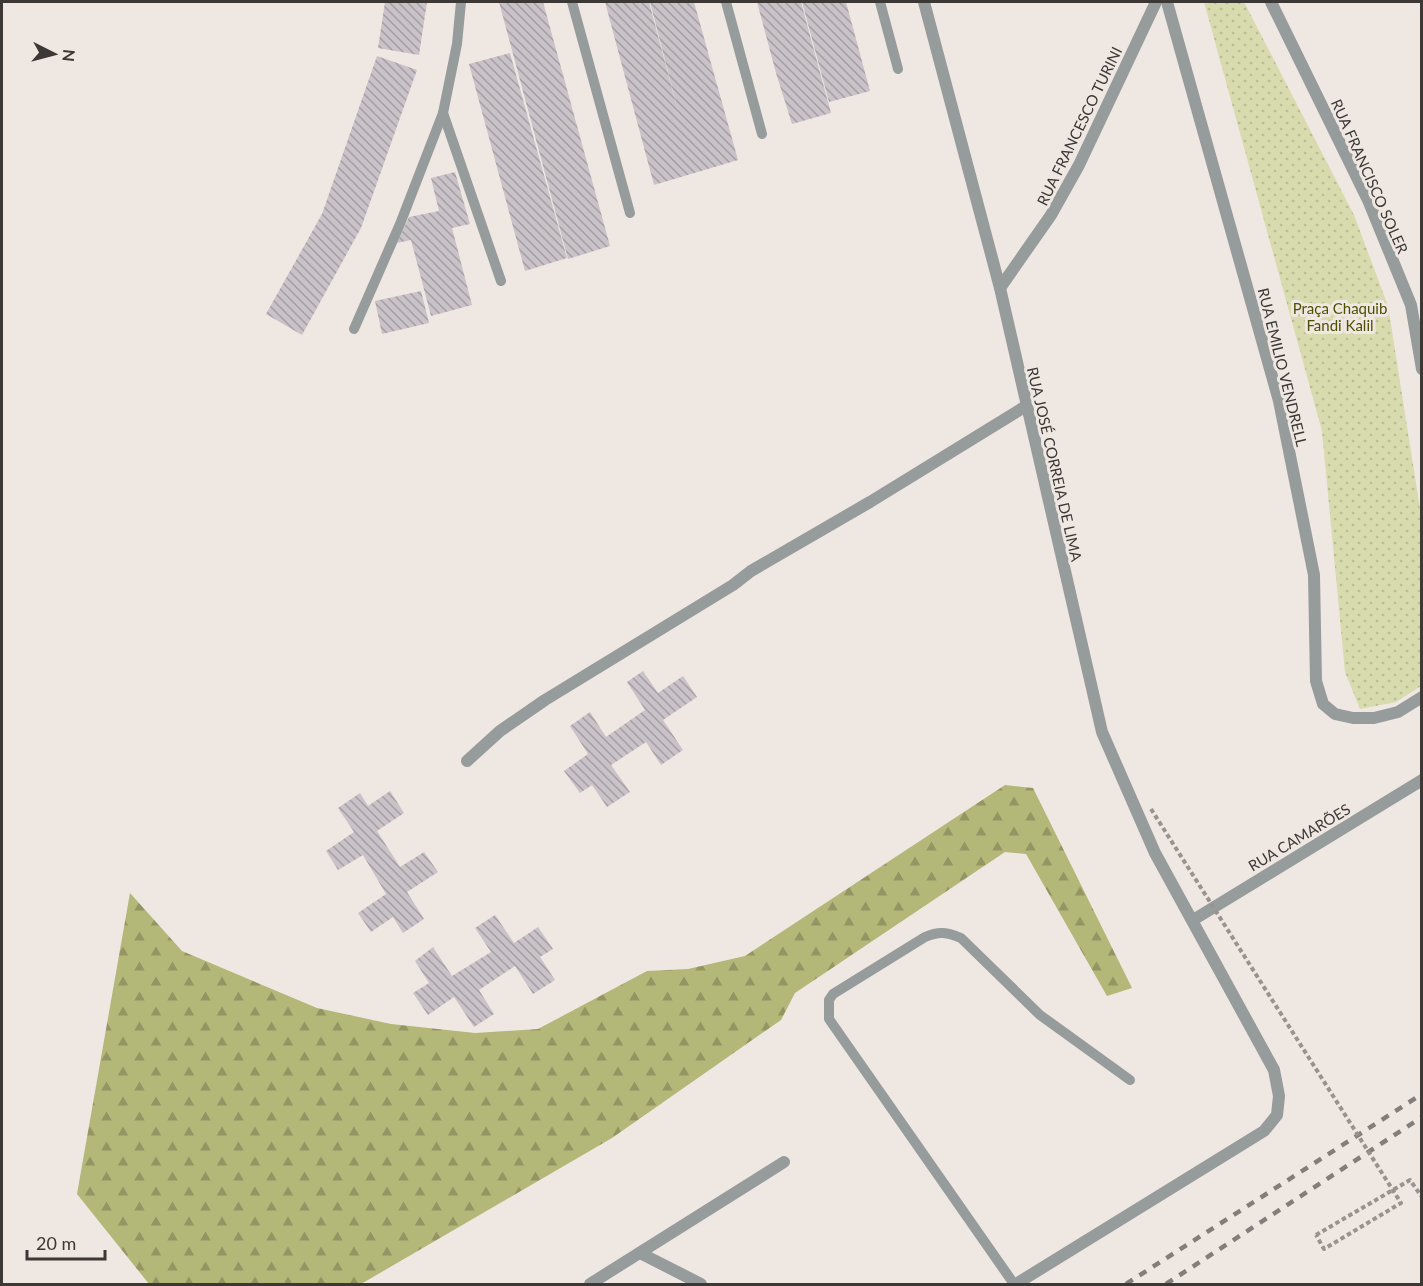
<svg xmlns="http://www.w3.org/2000/svg" width="1423" height="1286" viewBox="0 0 1423 1286" font-family="Lato,sans-serif">
<style>
.forest{fill:url(#forest-firs)}
.park{fill:url(#park-dots)}
.building{fill:url(#building-back-hatch)}
.lines{fill:none;stroke-linecap:round;stroke-linejoin:round}
.path{stroke:#99938f;stroke-width:4;stroke-dasharray:4.5 3;stroke-linecap:butt}
.service{stroke:#969b9c;stroke-width:10}
.minor{stroke:#969b9c;stroke-width:12}
.rail{stroke:#837e7b;stroke-width:4.5;stroke-dasharray:8 8;stroke-linecap:butt}
.path-bridge{stroke:#99938f;stroke-width:4;stroke-dasharray:4.5 3;stroke-linecap:butt}
.labels{text-anchor:middle;dominant-baseline:central;stroke-width:6;stroke-linejoin:round;paint-order:stroke}
.street-label{font-size:15px;fill:#3b3836;stroke:#efe7e1}
.park-label{font-size:15px;fill:#4e5001;stroke:#efe7e1}
</style>
<defs>
<pattern id="forest-firs" width="22" height="20" patternUnits="userSpaceOnUse" patternTransform="scale(1.5)"><rect width="22" height="20" fill="#b3b778"/><path d="M5 1l3.5 6h-7zM16 11l3.5 6h-7z" fill="#939663"/></pattern>
<pattern id="park-dots" width="8" height="8" patternUnits="userSpaceOnUse" patternTransform="scale(1.5)"><rect width="8" height="8" fill="#d7dbad"/><path d="M2 2h.1M6 6h.1" fill="none" stroke="#b9bd95" stroke-width="1.8" stroke-linecap="round"/></pattern>
<pattern id="building-back-hatch" width="6" height="6" patternUnits="userSpaceOnUse" patternTransform="scale(1.5)"><rect width="6" height="6" fill="#c9c2c8"/><path d="M-1 5l2 2M0 0l6 6M5-1l2 2" fill="none" stroke="#a49fa3"/></pattern>
</defs>
<rect width="100%" height="100%" fill="#efe7e1"/>
<path class="forest" d="M1005 785 1033 788 1132 988 1107 996 1026 854 1005 852 795 993 781 1020 612 1138 361 1284H149L77 1194 130 893 182 951 317 1008 391 1024 475 1033 538 1029 647 971 688 969 745 956Z"/>
<path class="park" d="M1204 2H1244L1354 215 1388 306 1421 515V686L1396 702 1360 709 1345 672 1322 431Z"/>
<g class="building">
<path d="M385 2H427L419 55 378 48Z"/>
<path d="M499 2H543L610 246 568 259Z"/>
<path d="M605 2H649L682 126 650 2H694L738 160 654 185Z"/>
<path d="M757 2H801L831 113 792 124 776 73Z"/>
<path d="M802 2H846L870 91 829 102Z"/>
<path d="M510 53 567 258 525 271 469 64Z"/>
<path d="M377 56 417 70 361 228 302 335 266 314 322 214Z"/>
<path d="M455 172 470 224 452 228 472 305 431 316 411 240 397 243 409 217 439 211 431 178Z"/>
<path d="M421 291 429 323 382 334 375 301Z"/>
<path d="M643 671 658 693 683 676 697 697 663 720 683 750 661 765 646 742 611 765 630 792 607 807 592 785 580 793 564 771 588 754 570 726 590 712 606 737 645 710 627 682Z"/>
<path d="M390 791 404 813 377 831 400 867 424 852 438 872 407 892 424 919 403 933 393 917 371 932 358 913 386 894 363 855 338 870 326 851 354 832 338 808 360 793 368 806Z"/>
<path d="M495 915 514 943 538 927 553 949 540 957 555 980 533 994 515 966 479 990 494 1014 474 1027 454 997 428 1015 413 993 429 983 415 961 433 947 452 976 491 952 475 928Z"/>
</g>
<g class="lines">
<path class="path" d="M1316 1235 1410 1180 1422 1197"/>
<g class="service">
<path d="M572 2 630 213"/>
<path d="M726 2 762 134"/>
<path d="M880 2 898 69"/>
<path d="M443 113 501 281"/>
<path d="M354 329 400 224 443 113 457 44 461 2"/>
<path d="M1014 1284 829 1019V1000L833 994 925 937C939 931 947 932 961 938L1040 1015 1130 1080"/>
</g>
<g class="minor">
<path d="M924 2 1000 288 1102 732 1155 853 1274 1070 1279 1096 1277 1115 1264 1131 1016 1284"/>
<path d="M1167 2 1279 401 1314 575 1316 681 1323 704 1335 714 1353 718H1374L1398 712 1422 697"/>
<path d="M1271 2 1368 200 1411 305 1422 369"/>
<path d="M1000 288 1051 215 1079 165 1156 2"/>
<path d="M467 761 500 731 545 700 733 585 751 571 870 502 1026 406"/>
<path d="M1193 920 1422 780"/>
<path d="M640 1253 701 1284"/>
<path d="M590 1284 784 1162"/>
</g>
<g class="rail">
<path d="M1126 1284 1422 1094"/>
<path d="M1166 1284 1422 1117"/>
</g>
<path class="path-bridge" d="M1151 809 1401 1203 1324 1249 1316 1235"/>
</g>
<g class="labels">
<g class="street-label">
<text transform="translate(1079 126) rotate(-64)">RUA FRANCESCO TURINI</text>
<text transform="translate(1370 176) rotate(66)">RUA FRANCISCO SOLER</text>
<text transform="translate(1283 367) rotate(76)">RUA EMILIO VENDRELL</text>
<text transform="translate(1055 464) rotate(77)">RUA JOSÉ CORREIA DE LIMA</text>
<text transform="translate(1299 837) rotate(-31)">RUA CAMARÕES</text>
</g>
<g class="park-label">
<text x="1340" y="308">Praça Chaquib<tspan x="1340" dy="17">Fandi Kalil</tspan></text>
</g>
</g>
<rect width="1423" height="1286" fill="none" stroke="#3b3836" stroke-width="6"/>
<g transform="translate(54 54) rotate(96)" stroke="#efe7e1" stroke-width="4.5" paint-order="stroke">
<path d="M0-4.5L10 22L0 15L-10 22Z" fill="#3b3836"/>
<text y="-9" font-size="16" font-weight="bold" text-anchor="middle" fill="#3b3836">N</text>
</g>
<path d="M27 1250v9h78v-9" fill="none" stroke="#3b3836" stroke-width="3"/>
<text x="36" y="1250" font-size="18" fill="#3b3836" stroke="#efe7e1" stroke-width="4.5" paint-order="stroke">20 m</text>
</svg>
